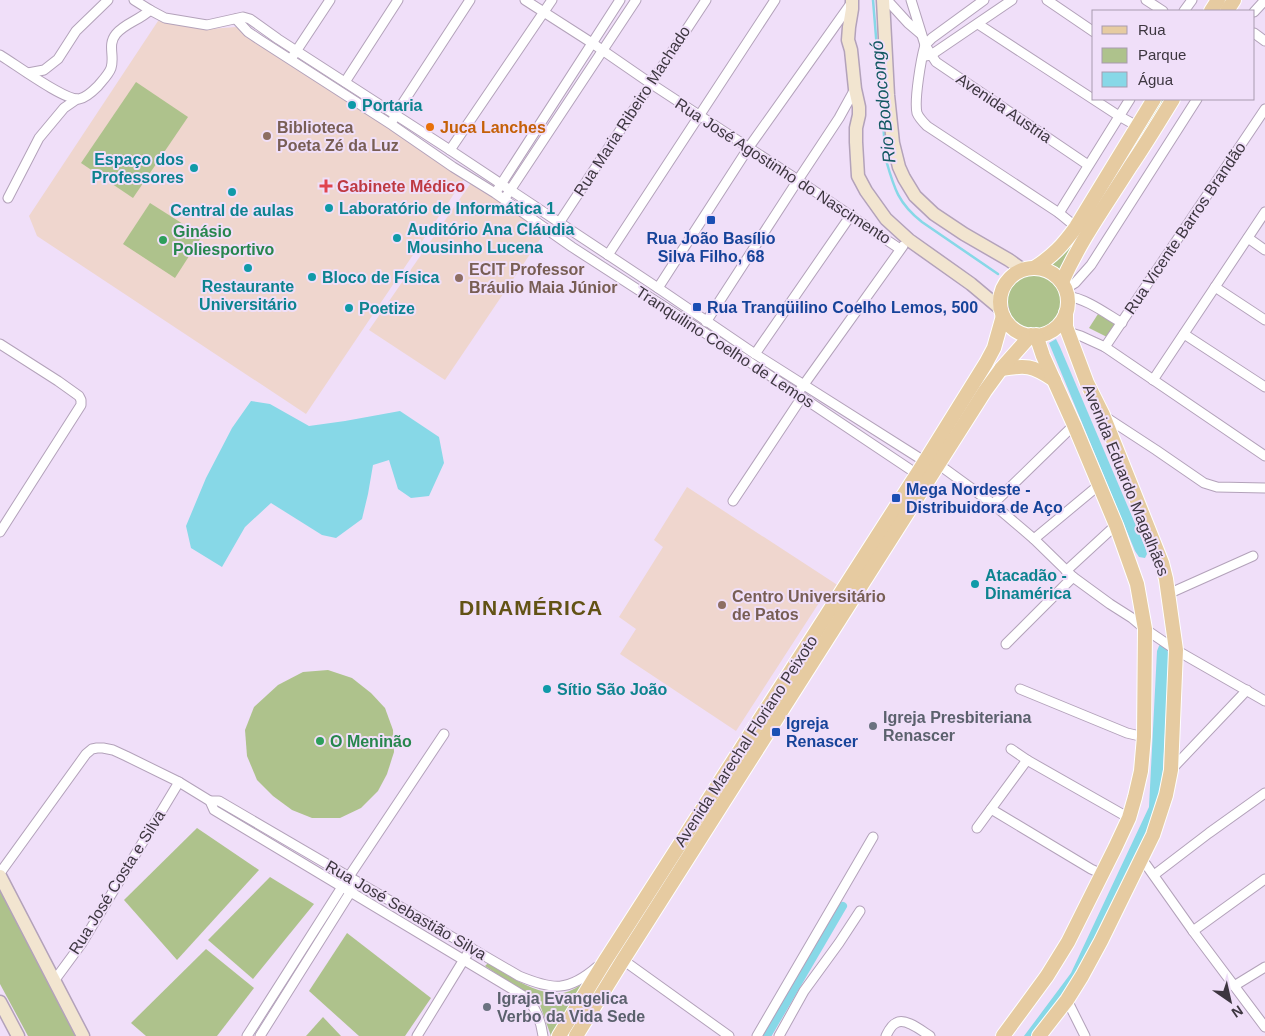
<svg xmlns="http://www.w3.org/2000/svg" width="1265" height="1036" viewBox="0 0 1265 1036" font-family="Arial,sans-serif">
<style>
.education{fill:#efd6ce}
.green{fill:#aec28c}
.water{fill:#87d8e7}
.lines{fill:none;stroke-linecap:round;stroke-linejoin:round}
.stream{stroke:#87d8e7;stroke-width:2.5}
.canal{stroke:#87d8e7;stroke-width:8}
.street-casing{stroke:#b3a2ba;stroke-width:11}
.secondary-casing{stroke:#b3a2ba;stroke-width:15}
.primary-casing{stroke:#fff;stroke-width:16}
.street{stroke:#fff;stroke-width:9}
.secondary{stroke:#f2e5d0;stroke-width:12}
.primary{stroke:#e6cba1;stroke-width:14}
.culture-dot{fill:#0f9aa8;stroke:#f0dff9;stroke-width:2}
.food-dot{fill:#e8710a;stroke:#f0dff9;stroke-width:2}
.education-dot{fill:#8d6e63;stroke:#f0dff9;stroke-width:2}
.health-dot{fill:#e0444e;stroke:#f0dff9;stroke-width:2}
.transit-dot{fill:#1a4fb4;stroke:#f0dff9;stroke-width:2}
.leisure-dot{fill:#2e9e5b;stroke:#f0dff9;stroke-width:2}
.worship-dot{fill:#6b7280;stroke:#f0dff9;stroke-width:2}
.labels{text-anchor:middle;dominant-baseline:central;stroke-width:4;stroke-linejoin:round;paint-order:stroke}
.culture-label{font-size:16px;font-weight:bold;fill:#0d838f;stroke:#f0dff9;text-anchor:start}
.street-label{font-size:16px;fill:#3d3640;stroke:#f0dff9}
.education-label{font-size:16px;font-weight:bold;fill:#785e54;stroke:#f0dff9;text-anchor:start}
.food-label{font-size:16px;font-weight:bold;fill:#c56008;stroke:#f0dff9;text-anchor:start}
.health-label{font-size:16px;font-weight:bold;fill:#be3a42;stroke:#f0dff9;text-anchor:start}
.leisure-label{font-size:16px;font-weight:bold;fill:#27864d;stroke:#f0dff9;text-anchor:start}
.transit-label{font-size:16px;font-weight:bold;fill:#164399;stroke:#f0dff9;text-anchor:start}
.worship-label{font-size:16px;font-weight:bold;fill:#5b616d;stroke:#f0dff9;text-anchor:start}
.water-label{font-size:18px;font-style:italic;fill:#125862;stroke:#f0dff9}
.district-label{font-size:21px;font-weight:bold;letter-spacing:1px;fill:#625215;stroke:#f0dff9}
</style>
<rect width="100%" height="100%" fill="#f0dff9"/>
<g class="education">
<path d="M158 21 209 29 236 27 432 156 464 179 306 414 37 236 29 216Z"/>
<path d="M475 177 549 226 445 380 369 330Z"/>
<path d="M687 487 839 586 835 593 826 592 736 731 620 654 636 629 619 617 663 547 654 540Z"/>
</g>
<g class="green">
<path d="M136 82 188 117 133 198 81 163Z"/>
<path d="M1157 99H1171L1061 280 1055 273 1046 268Z"/>
<path d="M150 203 202 236 175 278 123 244Z"/>
<circle cx="1034" cy="302" r="31"/>
<path d="M1098 314 1115 324 1107 337 1089 328Z"/>
<path d="M328 670 352 678 371 693 385 708 393 730 394 752 387 774 378 791 361 808 340 818H312L292 810 273 796 257 780 247 756 245 730 254 707 278 685 303 672Z"/>
<path d="M197 828 259 870 177 960 124 900Z"/>
<path d="M270 877 314 904 253 979 208 940Z"/>
<path d="M0 882 81 1036H28L0 984Z"/>
<path d="M347 933 431 998 405 1036H359L309 991Z"/>
<path d="M206 949 254 988 217 1036H146L131 1023Z"/>
<path d="M488 963C508 975 538 997 563 993 571 992 580 985 587 981L553 1036H551L540 1005 527 994 485 966Z"/>
<path d="M323 1017 341 1036H306Z"/>
</g>
<g class="water">
<path d="M1056 339 1060 347 1145 547 1147 554 1145 558 1139 557 1135 551 1049 343Z"/>
<path d="M251 401 270 404 309 426 345 421 400 411 439 437 444 463 429 496 411 498 398 489 389 460 373 465 368 494 362 519 336 538 322 535 271 503 245 527 222 567 191 548 186 526 206 478 232 428Z"/>
<path d="M1162 642 1167 646 1169 660 1161 806 1080 975 1034 1036H1024L1071 973 1149 807 1157 651 1159 646Z"/>
</g>
<g class="lines">
<path class="stream" d="M873 0 886 160C894 188 898 203 922 222L998 274"/>
<path class="canal" d="M767 1036 843 906"/>
<defs>
<g id="street">
<path d="M134 0 150 10 165 18 207 25 243 17 250 19 278 39 450 150 658 288 755 354 924 461"/>
<path d="M525 0 592 43 650 83 798 180 900 249"/>
<path d="M887 0 908 23 921 34"/>
<path d="M911 0 925 45 936 62 1088 165"/>
<path d="M1047 0 1094 32"/>
<path d="M1146 0 1163 11"/>
<path d="M1184 11 1192 0"/>
<path d="M1254 12 1265 0"/>
<path d="M236 19 248 32 260 40 392 125 453 167 495 193 572 247 739 355 917 474"/>
<path d="M978 24 1119 116 1137 126"/>
<path d="M1254 33 1265 41"/>
<path d="M925 45C921 59 914 100 917 113 919 118 923 122 927 126L1059 213 1076 227"/>
<path d="M925 45 932 38 984 0"/>
<path d="M0 55C15 64 65 101 79 99 86 98 93 91 98 86 102 81 109 74 111 68 115 56 107 45 116 34 125 23 140 20 150 10"/>
<path d="M293 56 330 0"/>
<path d="M925 56 931 55 1012 0"/>
<path d="M28 73 44 70 58 59 76 31 108 0"/>
<path d="M345 82 398 0"/>
<path d="M393 120 395 115 470 0"/>
<path d="M450 150 552 0"/>
<path d="M498 189 620 0"/>
<path d="M507 195 636 0"/>
<path d="M8 198 39 138 64 108 77 99"/>
<path d="M1059 213 1130 99"/>
<path d="M559 223 706 0"/>
<path d="M1248 238 1265 250"/>
<path d="M608 255 775 0"/>
<path d="M1215 287 1265 320"/>
<path d="M658 288 749 147 852 2"/>
<path d="M1065 289 1075 283 1091 265 1197 99"/>
<path d="M1067 296C1087 299 1105 313 1122 323"/>
<path d="M706 322 798 180 839 118 855 89"/>
<path d="M1068 332 1081 336 1105 347 1265 456"/>
<path d="M1184 334 1265 387"/>
<path d="M0 344 58 381 79 396 81 400V405L0 532"/>
<path d="M1105 347 1265 109"/>
<path d="M755 354 851 215"/>
<path d="M1153 380 1265 212"/>
<path d="M800 390 903 246"/>
<path d="M1104 416 1156 450 1204 483 1217 487 1265 488"/>
<path d="M938 464 993 504 1034 539 1073 577 1110 604 1132 618 1145 629 1176 650 1265 701"/>
<path d="M733 501 802 397"/>
<path d="M993 504 1074 425"/>
<path d="M1034 539 1099 485"/>
<path d="M1066 571 1116 525"/>
<path d="M1168 594 1253 556"/>
<path d="M1006 644 1073 577"/>
<path d="M1020 689 1127 733 1144 737"/>
<path d="M1011 749 1027 760 1129 818"/>
<path d="M1171 770 1247 690"/>
<path d="M210 801H219L519 976C553 990 568 992 597 967"/>
<path d="M991 809 1091 869 1102 874"/>
<path d="M977 828 1027 760"/>
<path d="M1142 859 1193 931 1265 1027"/>
<path d="M0 873 86 754 92 749 97 748H103L113 750 126 756 179 782 210 801 214 810 527 998C537 1010 541 1021 543 1036"/>
<path d="M1154 875 1209 833 1265 793"/>
<path d="M1193 931 1265 879"/>
<path d="M623 960 729 1036"/>
<path d="M54 981 82 943 179 782"/>
<path d="M1234 986 1265 967"/>
<path d="M1067 1000 1085 1036"/>
<path d="M247 1036 342 887 444 734"/>
<path d="M260 1036 353 888"/>
<path d="M417 1036 471 948"/>
<path d="M757 1036 873 837"/>
<path d="M779 1036 804 991 839 943 860 911"/>
<path d="M886 1036C888 1032 891 1025 896 1023 905 1017 922 1031 930 1036"/>
</g>
<g id="secondary">
<path d="M852 0V9L849 27 848 40 851 50 855 89 859 107V115L856 128V142L858 176 866 191 886 219 909 240 971 284 1002 310"/>
<path d="M883 0 888 95 893 143 899 167 904 178 915 196 934 214 964 234 1009 260 1023 270"/>
<path d="M0 876 83 1036"/>
<path d="M0 1002 18 1036"/>
</g>
<g id="primary">
<path d="M1211 11 1218 0"/>
<path d="M1227 11 1234 0"/>
<path d="M1034 268C1053 256 1063 245 1076 227L1154 99"/>
<circle cx="1034" cy="302" r="34"/>
<path d="M1062 282C1080 241 1106 205 1130 167 1145 145 1159 122 1173 99"/>
<path d="M1001 369C1026 365 1032 365 1054 380"/>
<path d="M559 1036 605 961 917 474 986 363 994 348 1003 316"/>
<path d="M576 1036 623 960 985 391 1001 369 1031 335"/>
<path d="M1003 1036 1047 976 1068 942 1115 848 1129 818 1135 797 1141 771 1144 737 1145 629 1137 584 1116 525 1074 425 1043 356 1036 335"/>
<path d="M1039 1036 1067 1000 1082 976 1101 941 1153 835 1166 795 1171 770 1176 650 1166 579 1162 563 1103 415 1087 383 1066 327V313"/>
</g>
</defs>
<use href="#street" class="street-casing"/>
<use href="#secondary" class="secondary-casing"/>
<use href="#primary" class="primary-casing"/>
<use href="#street" class="street"/>
<use href="#secondary" class="secondary"/>
<use href="#primary" class="primary"/>
</g>
<g class="culture-dot">
<circle cx="352" cy="105" r="5"/>
<circle cx="194" cy="168" r="5"/>
<circle cx="232" cy="192" r="5"/>
<circle cx="329" cy="208" r="5"/>
<circle cx="397" cy="238" r="5"/>
<circle cx="248" cy="268" r="5"/>
<circle cx="312" cy="277" r="5"/>
<circle cx="349" cy="308" r="5"/>
<circle cx="975" cy="584" r="5"/>
<circle cx="547" cy="689" r="5"/>
</g>
<circle class="food-dot" cx="430" cy="127" r="5"/>
<g class="education-dot">
<circle cx="267" cy="136" r="5"/>
<circle cx="459" cy="278" r="5"/>
<circle cx="722" cy="605" r="5"/>
</g>
<path class="health-dot" d="M323.5 178.5h5v5h5v5h-5v5h-5v-5h-5v-5h5z"/>
<g class="transit-dot">
<rect x="706" y="215" width="10" height="10" rx="2.5"/>
<rect x="692" y="302" width="10" height="10" rx="2.5"/>
<rect x="891" y="493" width="10" height="10" rx="2.5"/>
<rect x="771" y="727" width="10" height="10" rx="2.5"/>
</g>
<g class="leisure-dot">
<circle cx="163" cy="240" r="5"/>
<circle cx="320" cy="741" r="5"/>
</g>
<g class="worship-dot">
<circle cx="873" cy="726" r="5"/>
<circle cx="487" cy="1007" r="5"/>
</g>
<g class="labels">
<g class="culture-label">
<text x="362" y="105">Portaria</text>
<text x="184" y="159" text-anchor="end">Espaço dos<tspan x="184" dy="18">Professores</tspan></text>
<text x="339" y="208">Laboratório de Informática 1</text>
<text x="232" y="210" text-anchor="middle">Central de aulas</text>
<text x="407" y="229">Auditório Ana Cláudia<tspan x="407" dy="18">Mousinho Lucena</tspan></text>
<text x="322" y="277">Bloco de Física</text>
<text x="248" y="286" text-anchor="middle">Restaurante<tspan x="248" dy="18">Universitário</tspan></text>
<text x="359" y="308">Poetize</text>
<text x="985" y="575">Atacadão -<tspan x="985" dy="18">Dinamérica</tspan></text>
<text x="557" y="689">Sítio São João</text>
</g>
<g class="street-label">
<text transform="translate(1004 108) rotate(34)">Avenida Austria</text>
<text transform="translate(632 111) rotate(-57)">Rua Maria Ribeiro Machado</text>
<text transform="translate(783 171) rotate(33)">Rua José Agostinho do Nascimento</text>
<text transform="translate(1185 228) rotate(-56)">Rua Vicente Barros Brandão</text>
<text transform="translate(725 347) rotate(33)">Tranquilino Coelho de Lemos</text>
<text transform="translate(1126 480) rotate(68)">Avenida Eduardo Magalhães</text>
<text transform="translate(746 741) rotate(-57)">Avenida Marechal Floriano Peixoto</text>
<text transform="translate(117 882) rotate(-58)">Rua José Costa e Silva</text>
<text transform="translate(406 910) rotate(30)">Rua José Sebastião Silva</text>
</g>
<g class="education-label">
<text x="277" y="127">Biblioteca<tspan x="277" dy="18">Poeta Zé da Luz</tspan></text>
<text x="469" y="269">ECIT Professor<tspan x="469" dy="18">Bráulio Maia Júnior</tspan></text>
<text x="732" y="596">Centro Universitário<tspan x="732" dy="18">de Patos</tspan></text>
</g>
<g class="food-label">
<text x="440" y="127">Juca Lanches</text>
</g>
<g class="health-label">
<text x="337" y="186">Gabinete Médico</text>
</g>
<g class="leisure-label">
<text x="173" y="231">Ginásio<tspan x="173" dy="18">Poliesportivo</tspan></text>
<text x="330" y="741">O Meninão</text>
</g>
<g class="transit-label">
<text x="711" y="238" text-anchor="middle">Rua João Basílio<tspan x="711" dy="18">Silva Filho, 68</tspan></text>
<text x="707" y="307">Rua Tranqüilino Coelho Lemos, 500</text>
<text x="906" y="489">Mega Nordeste -<tspan x="906" dy="18">Distribuidora de Aço</tspan></text>
<text x="786" y="723">Igreja<tspan x="786" dy="18">Renascer</tspan></text>
</g>
<g class="worship-label">
<text x="883" y="717">Igreja Presbiteriana<tspan x="883" dy="18">Renascer</tspan></text>
<text x="497" y="998">Igraja Evangelica<tspan x="497" dy="18">Verbo da Vida Sede</tspan></text>
</g>
<g class="water-label">
<text transform="translate(883 102) rotate(-96)">Rio Bodocongó</text>
</g>
<g class="district-label">
<text x="531" y="607">DINAMÉRICA</text>
</g>
</g>
<rect x="1092" y="10" width="162" height="90" fill="#f0dff9" stroke="#a89baf"/>
<rect x="1102" y="26" width="25" height="8" fill="#e6cba1" stroke="#a89baf"/>
<text x="1138" y="35" font-size="15" fill="#3d3640">Rua</text>
<rect x="1102" y="48" width="25" height="15" fill="#aec28c" stroke="#a89baf"/>
<text x="1138" y="60" font-size="15" fill="#3d3640">Parque</text>
<rect x="1102" y="72" width="25" height="15" fill="#87d8e7" stroke="#a89baf"/>
<text x="1138" y="85" font-size="15" fill="#3d3640">Água</text>
<g transform="translate(1230 1001) rotate(146)" stroke="#f0dff9" stroke-width="4" paint-order="stroke">
<path d="M0-4L9 19L0 12L-9 19Z" fill="#3d3640"/>
<text y="-8" font-size="14" font-weight="bold" text-anchor="middle" fill="#3d3640">N</text>
</g>
</svg>
